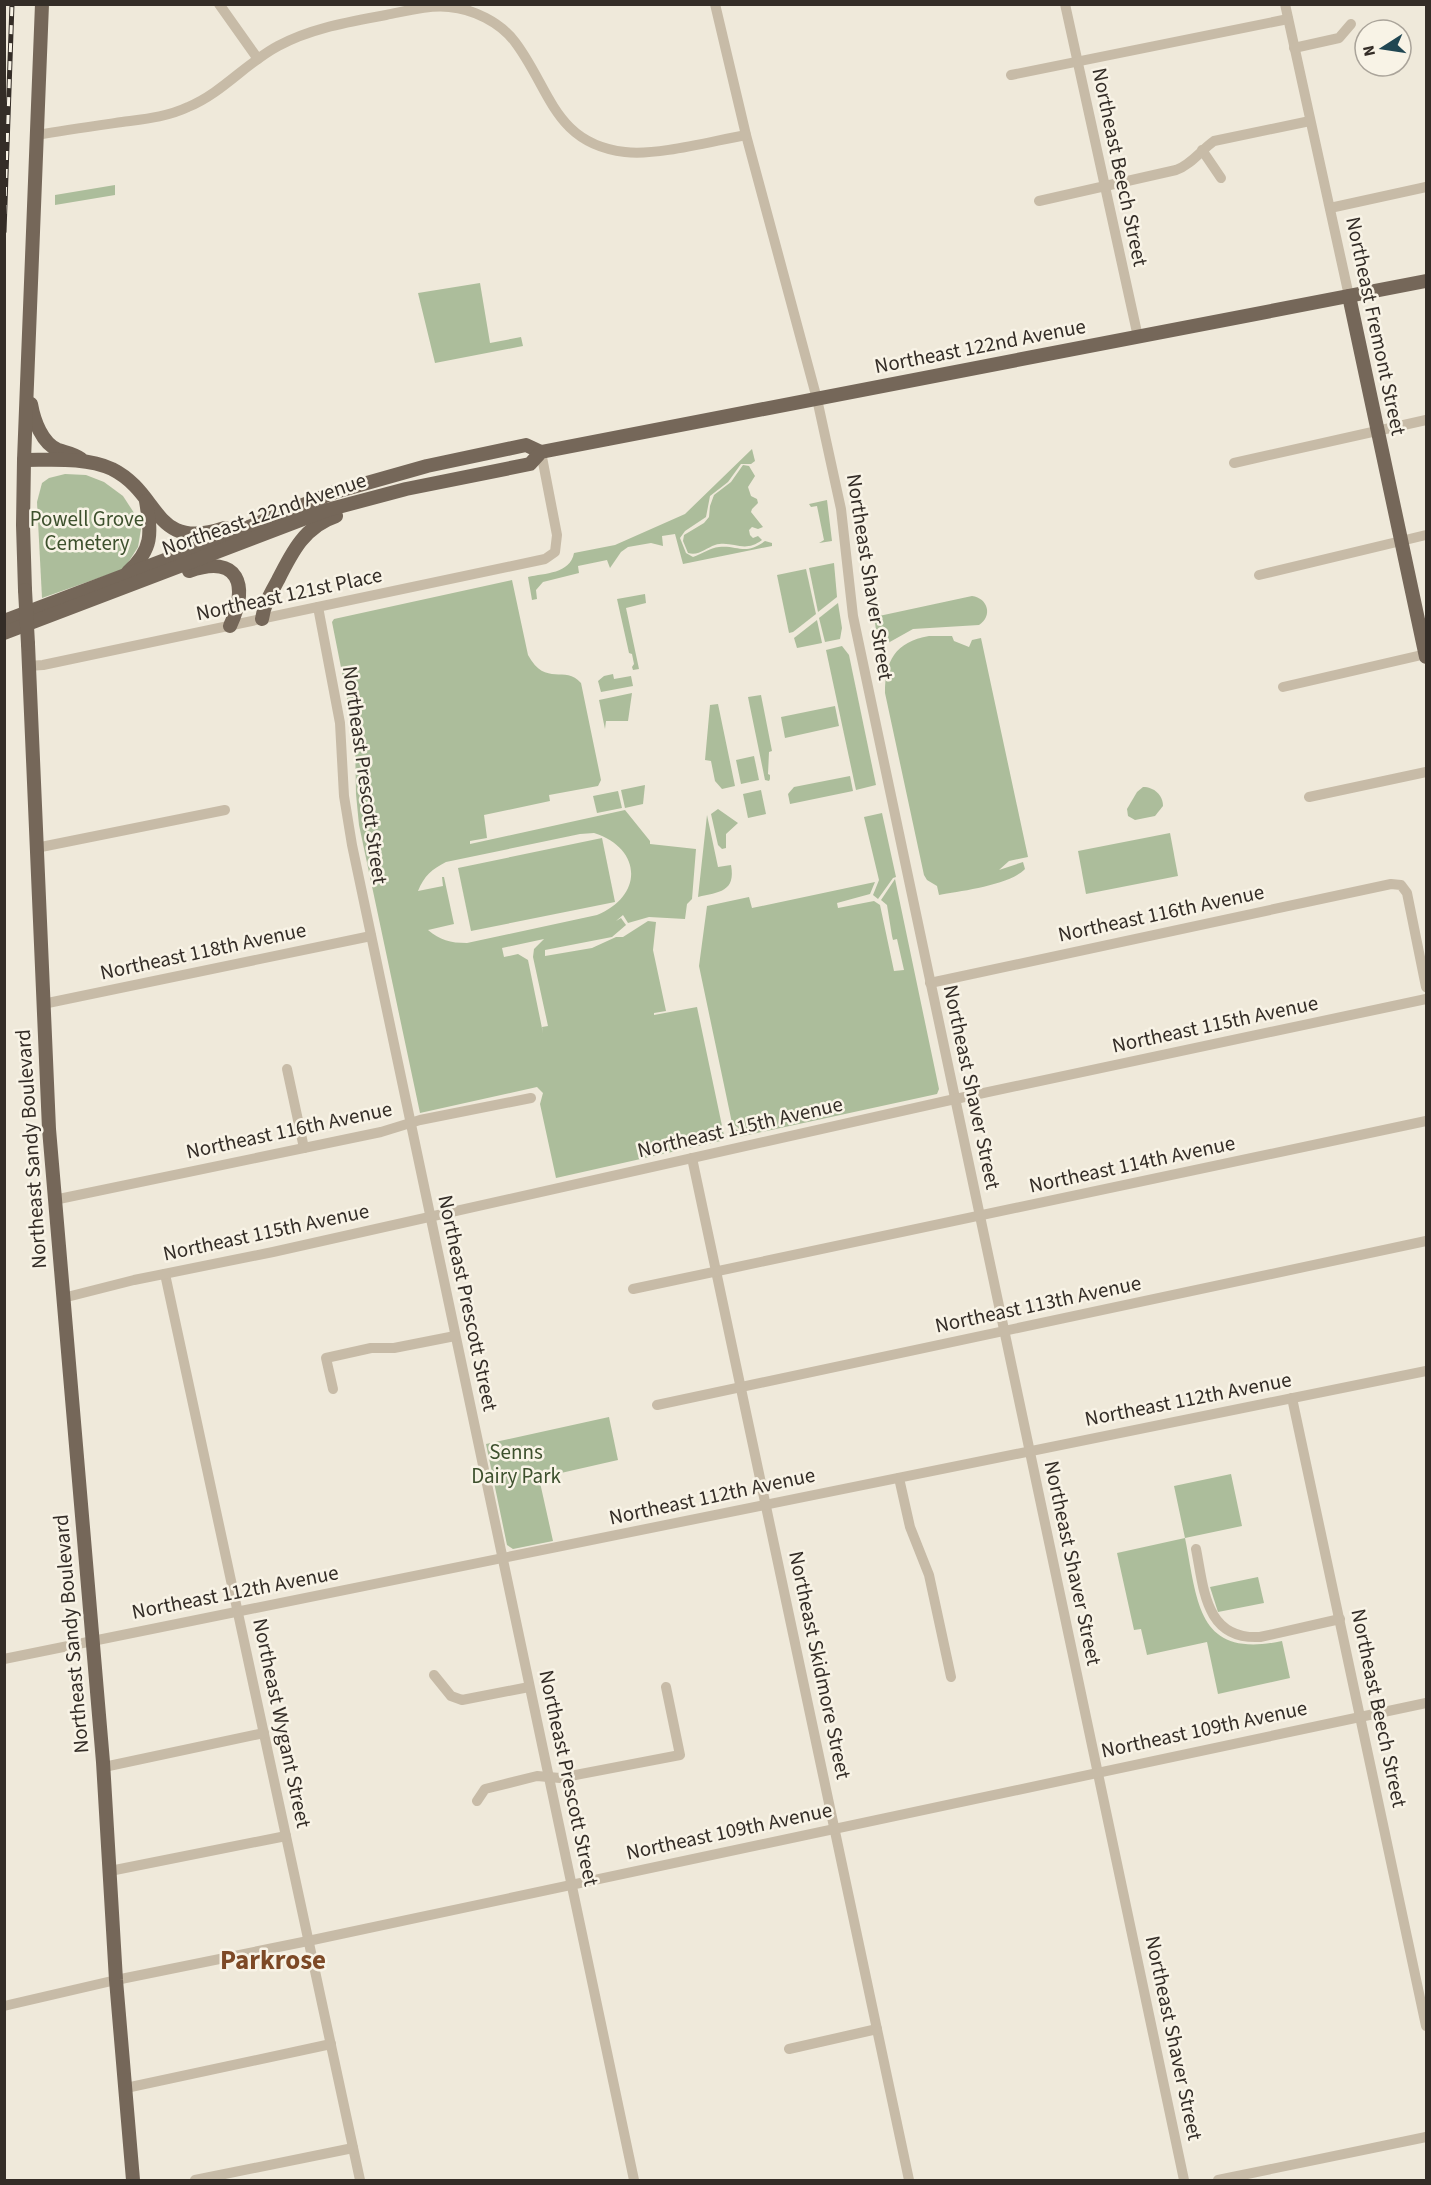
<svg xmlns="http://www.w3.org/2000/svg" width="1431" height="2185" viewBox="0 0 1431 2185" font-family="'Source Sans 3',sans-serif">
<style>
.green{fill:#acbd9b;fill-rule:evenodd}
.lines{fill:none;stroke-linecap:round;stroke-linejoin:round}
.minor{stroke:#c7bba7;stroke-width:10}
.major{stroke:#756759;stroke-width:14}
.rail-casing{stroke:#342d27;stroke-width:5}
.rail{stroke:#f8f3e6;stroke-width:3;stroke-dasharray:9;stroke-linecap:butt}
.major-bridge{stroke:#756759;stroke-width:14}
.labels{text-anchor:middle;dominant-baseline:central;stroke-width:5;stroke-linejoin:round;paint-order:stroke}
.street-label{font-size:21px;fill:#342d27;stroke:#f8f3e6}
.park-label{font-size:21px;fill:#3d502d;stroke:#f8f3e6}
.district-label{font-size:27px;font-weight:bold;fill:#7d4926;stroke:#f8f3e6}
</style>
<rect width="100%" height="100%" fill="#efe9da"/>
<g class="green">
<path d="M115 185V195L55 205V195Z"/>
<path d="M480 283 490 343 521 337 523 346 435 363 418 293Z"/>
<path d="M752 449 755 461 751 464H741L728 482 710 496 706 517 685 531 680 538 686 553 693 557C702 554 710 548 719 547 738 545 745 556 765 541L772 543V546L683 564 675 534 662 536 663 546 651 543 628 547 621 552 610 568 607 560 578 566 579 573 543 582 536 590 537 599 532 600 528 577C545 573 570 574 574 553L615 545 685 514Z"/>
<path d="M743 465 749 466 755 476 748 487 751 496 757 499 758 503 752 509 751 512 763 527 758 529 752 527 749 530 750 535 753 538 758 536 762 540C744 554 733 540 715 545 706 548 699 556 688 553L683 541 684 535 704 523 709 517 710 506 714 495 731 482Z"/>
<path d="M65 474 86 475 104 482 123 496 138 519 141 529 138 547 124 569 42 598 37 502 42 483 49 478Z"/>
<path d="M827 500 832 541 819 543 824 540 817 506 811 507 809 504Z"/>
<path d="M834 563 837 597 818 612 809 568Z"/>
<path d="M806 569 816 614 793 632 789 633 777 575Z"/>
<path d="M512 580 528 655C546 688 565 664 581 683L601 780 598 786 549 795 550 801 484 815 487 838 470 841V844L625 810 650 841V844L696 849 692 899 687 904 685 919 649 917 628 923 623 915 616 921 621 918 626 925 612 937 545 950V956L592 948 616 937H623L648 921 656 922 653 950 666 1011 654 1013V1015L697 1007 725 1140 556 1178 540 1104 543 1093 537 1087 420 1113 359 825 356 794 355 738 332 622 334 619ZM594 833C642 848 644 896 597 915L467 943C450 943 440 940 428 930L454 924 444 877H442L443 886 418 891C424 876 432 869 446 862L580 834ZM544 939 534 949 533 957 548 1026 542 1027 543 1033 528 960 518 954 504 957 502 948Z"/>
<path d="M645 594 646 603 626 608 639 669 633 670 632 667 634 664 632 654 629 653 617 599Z"/>
<path d="M972 596C988 598 993 616 979 625L913 629 888 643 881 642 877 637 875 623 879 616Z"/>
<path d="M838 603 842 628 840 639 825 642 819 618Z"/>
<path d="M817 620 822 643 797 648 794 638Z"/>
<path d="M929 636H952L954 641 969 647 972 640 981 638 1028 857 1009 861 999 870 1023 862 1025 869C1010 885 961 891 939 895L937 886 927 880 924 875 885 693C885 661 895 642 929 636Z"/>
<path d="M842 646 849 655 876 785 856 790 826 650Z"/>
<path d="M613 674 614 679 631 676 633 686 601 692 598 681 604 676Z"/>
<path d="M632 693 628 721H606L605 729 599 700Z"/>
<path d="M761 695 772 751 769 752 768 774 770 775V779L769 781 765 780 748 697Z"/>
<path d="M718 704 735 786 722 789 715 781 711 761 705 760 710 705Z"/>
<path d="M835 706 839 726 785 738 781 717Z"/>
<path d="M754 756 759 780 741 784 736 760Z"/>
<path d="M850 776 853 791 790 804 788 794 794 787Z"/>
<path d="M645 785 643 804 625 808 621 790Z"/>
<path d="M1143 787C1154 787 1163 795 1163 806L1155 816 1135 820 1128 816 1127 809 1137 792Z"/>
<path d="M761 790 766 814 748 818 743 794Z"/>
<path d="M618 791 622 808 597 813 593 796Z"/>
<path d="M718 809 738 823 726 834V848L722 849 718 845 711 814Z"/>
<path d="M882 813 896 877 893 878 878 899 873 895 879 880 864 817Z"/>
<path d="M707 815 718 867 731 865C736 892 719 892 698 897Z"/>
<path d="M1170 833 1178 876 1086 894 1078 851Z"/>
<path d="M602 838 615 902 471 931 458 868Z"/>
<path d="M895 879 939 1089 937 1094 734 1138 731 1127 746 1134 732 1123 699 966 707 906 749 897 752 908 875 882 870 894 837 903 838 908 874 901 880 905 894 971 904 970 897 939 893 940 892 936 887 905 881 900Z"/>
<path d="M609 1417 618 1460 539 1478 553 1541 513 1549 507 1545 486 1444Z"/>
<path d="M1231 1474 1242 1526 1185 1538C1198 1603 1197 1659 1282 1641L1290 1678 1218 1694 1207 1642 1147 1655 1141 1629 1134 1630 1117 1553 1185 1538 1174 1486Z"/>
<path d="M1258 1577 1264 1603 1218 1612 1210 1587Z"/>
</g>
<g class="lines">
<g class="minor">
<path d="M219 4 258 59"/>
<path d="M715 4 746 135 817 399 841 509 853 616 1184 2180"/>
<path d="M1065 4 1138 337"/>
<path d="M1285 4 1349 296"/>
<path d="M1294 48 1339 38 1351 24"/>
<path d="M1011 75 1288 19"/>
<path d="M37 135C65 130 94 126 122 122 144 119 167 117 188 107 222 93 246 63 278 46 311 28 349 22 386 15 407 11 428 5 449 7 473 9 500 22 515 42 550 88 554 144 625 152 657 156 712 141 746 135"/>
<path d="M1202 150 1221 178"/>
<path d="M1039 201 1176 170C1191 165 1201 150 1214 141L1310 121"/>
<path d="M1330 208 1426 187"/>
<path d="M1234 463 1426 420"/>
<path d="M1259 575 1426 535"/>
<path d="M318 607 340 723 344 796 352 845 634 2180"/>
<path d="M28 666 43 665 545 559 555 552 557 535 541 452"/>
<path d="M1283 687 1426 654"/>
<path d="M1309 797 1426 772"/>
<path d="M36 848 225 810"/>
<path d="M930 983 1391 884 1401 885 1407 893 1426 987"/>
<path d="M43 1004 371 936"/>
<path d="M287 1069 304 1148"/>
<path d="M692 1158 909 2180"/>
<path d="M54 1200 381 1132 420 1120 531 1098"/>
<path d="M165 1274 360 2180"/>
<path d="M633 1289 1426 1121"/>
<path d="M63 1298 134 1280 273 1252 946 1101 1426 999"/>
<path d="M333 1389 326 1358 371 1348H394L455 1336"/>
<path d="M1292 1398 1426 2026"/>
<path d="M657 1405 1426 1241"/>
<path d="M899 1478 910 1527 929 1575 951 1677"/>
<path d="M1196 1549C1204 1589 1205 1640 1260 1637L1340 1619"/>
<path d="M4 1659 1426 1371"/>
<path d="M434 1675 451 1696 462 1700 529 1687"/>
<path d="M104 1767 264 1733"/>
<path d="M477 1801 485 1789 537 1776 560 1778 680 1755 666 1687"/>
<path d="M110 1871 286 1836"/>
<path d="M4 2006 116 1980 308 1941 1426 1703"/>
<path d="M789 2049 877 2029"/>
<path d="M126 2088 331 2044"/>
<path d="M195 2180 353 2148"/>
<path d="M1218 2180 1426 2137"/>
</g>
<g class="major">
<path d="M1349 296 1426 657"/>
<path d="M31 404C34 421 42 443 58 450 67 453 74 454 81 459"/>
<path d="M24 460C52 460 86 457 112 469 162 494 152 552 225 528"/>
<path d="M189 571C239 554 249 585 230 626"/>
<path d="M128 572C154 548 151 533 146 501"/>
<path d="M25 590 23 525 24 460 42 4"/>
<path d="M262 619C264 604 271 593 278 580 292 552 305 526 336 516"/>
<path d="M4 621 207 544 335 492 427 466 526 445 541 452"/>
<path d="M4 633 327 510 406 489 530 464 541 452 1426 281"/>
<path d="M28 644 49 1129 103 1762 116 1980 133 2180"/>
</g>
<defs>
<path id="rail" d="M4 232 12 4"/>
</defs>
<use href="#rail" class="rail-casing"/>
<use href="#rail" class="rail"/>
<path class="major-bridge" d="M25 590 28 644"/>
</g>
<g class="labels">
<g class="street-label">
<text transform="translate(1120 167) rotate(78)">Northeast Beech Street</text>
<text transform="translate(1376 326) rotate(78)">Northeast Fremont Street</text>
<text transform="translate(980 346) rotate(-11)">Northeast 122nd Avenue</text>
<text transform="translate(264 514) rotate(-19)">Northeast 122nd Avenue</text>
<text transform="translate(870 577) rotate(81)">Northeast Shaver Street</text>
<text transform="translate(289 594) rotate(-12)">Northeast 121st Place</text>
<text transform="translate(365 775) rotate(82)">Northeast Prescott Street</text>
<text transform="translate(1161 913) rotate(-12)">Northeast 116th Avenue</text>
<text transform="translate(203 951) rotate(-12)">Northeast 118th Avenue</text>
<text transform="translate(1215 1024) rotate(-12)">Northeast 115th Avenue</text>
<text transform="translate(972 1087) rotate(78)">Northeast Shaver Street</text>
<text transform="translate(740 1127) rotate(-13)">Northeast 115th Avenue</text>
<text transform="translate(289 1130) rotate(-12)">Northeast 116th Avenue</text>
<text transform="translate(31 1149) rotate(-94)">Northeast Sandy Boulevard</text>
<text transform="translate(1132 1164) rotate(-12)">Northeast 114th Avenue</text>
<text transform="translate(266 1232) rotate(-12)">Northeast 115th Avenue</text>
<text transform="translate(468 1303) rotate(78)">Northeast Prescott Street</text>
<text transform="translate(1038 1304) rotate(-12)">Northeast 113th Avenue</text>
<text transform="translate(1188 1399) rotate(-11)">Northeast 112th Avenue</text>
<text transform="translate(712 1496) rotate(-12)">Northeast 112th Avenue</text>
<text transform="translate(1073 1563) rotate(78)">Northeast Shaver Street</text>
<text transform="translate(235 1592) rotate(-11)">Northeast 112th Avenue</text>
<text transform="translate(71 1634) rotate(-95)">Northeast Sandy Boulevard</text>
<text transform="translate(820 1665) rotate(78)">Northeast Skidmore Street</text>
<text transform="translate(1379 1708) rotate(78)">Northeast Beech Street</text>
<text transform="translate(282 1723) rotate(78)">Northeast Wygant Street</text>
<text transform="translate(1204 1729) rotate(-12)">Northeast 109th Avenue</text>
<text transform="translate(569 1778) rotate(78)">Northeast Prescott Street</text>
<text transform="translate(729 1831) rotate(-12)">Northeast 109th Avenue</text>
<text transform="translate(1174 2038) rotate(78)">Northeast Shaver Street</text>
</g>
<g class="park-label">
<text x="87" y="519">Powell Grove<tspan x="87" dy="24">Cemetery</tspan></text>
<text x="516" y="1452">Senns<tspan x="516" dy="24">Dairy Park</tspan></text>
</g>
<g class="district-label">
<text x="273" y="1960">Parkrose</text>
</g>
</g>
<rect width="1431" height="2185" fill="none" stroke="#342d27" stroke-width="12"/>
<g transform="translate(1383 48) rotate(258)"><circle r="28" fill="#f8f3e6" stroke="#aaa49a" stroke-width="1.5"/>
<path d="M0-4.5L10 22L0 15L-10 22Z" fill="#204652"/>
<text y="-9" font-size="16" font-weight="bold" text-anchor="middle" fill="#342d27">N</text>
</g>
</svg>
